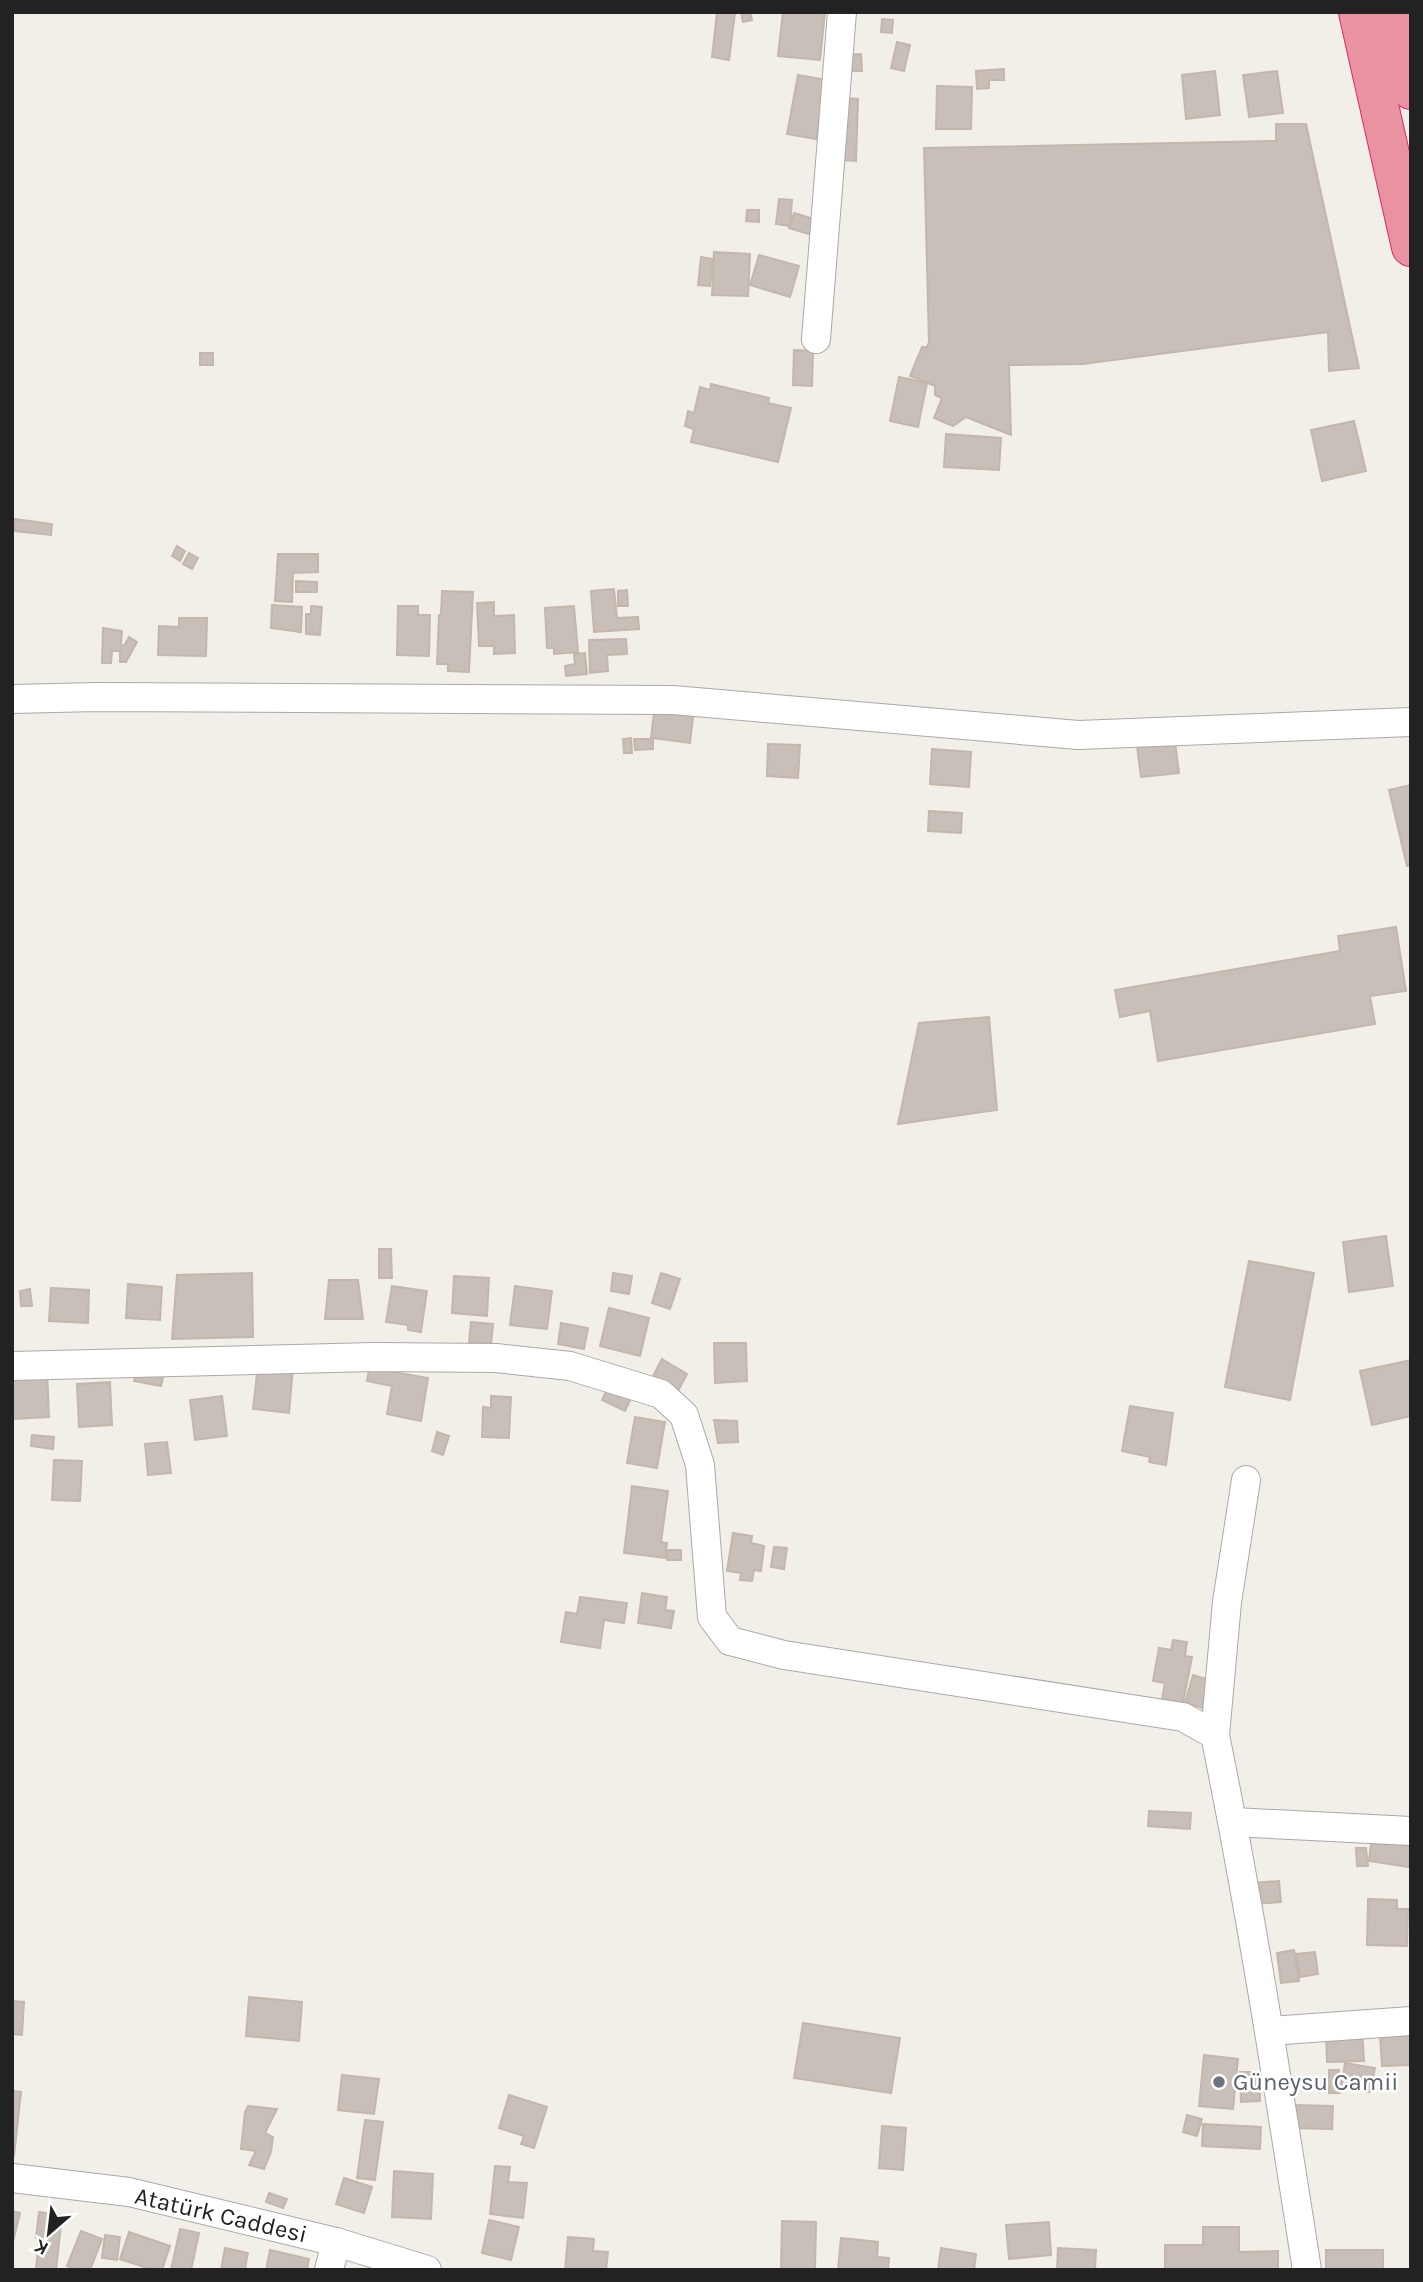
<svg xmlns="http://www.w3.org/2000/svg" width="1423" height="2282" viewBox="0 0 1423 2282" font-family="Karla,sans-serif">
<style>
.building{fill:#c7bfb8;stroke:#c4b6ab;stroke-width:2}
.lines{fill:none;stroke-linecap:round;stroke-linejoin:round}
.minor-casing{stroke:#a9a9a9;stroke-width:30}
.highway-casing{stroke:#dc2a67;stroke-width:40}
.minor{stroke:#fff;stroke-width:28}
.highway{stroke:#e892a2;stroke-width:38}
.worship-dot{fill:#6b7280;stroke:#fff;stroke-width:2.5}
.labels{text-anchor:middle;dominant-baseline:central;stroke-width:5;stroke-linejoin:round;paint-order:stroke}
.worship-label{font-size:24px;fill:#5b616d;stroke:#fff;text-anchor:start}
.street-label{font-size:24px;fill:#222;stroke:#fff}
</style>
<rect width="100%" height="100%" fill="#f2efe9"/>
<g class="building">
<path d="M717 12 735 13 729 60 712 57Z"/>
<path d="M741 12H750L752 20 743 22Z"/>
<path d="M783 12H825L820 60 778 56Z"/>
<path d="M882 19 893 20 892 33 881 32Z"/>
<path d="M897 42 910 45 904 71 891 68Z"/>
<path d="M861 54 862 71H846V55Z"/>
<path d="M1004 69V80H989V88L977 89 976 71Z"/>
<path d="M1215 71 1220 115 1186 119 1182 75Z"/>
<path d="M1277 71 1283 113 1249 117 1243 75Z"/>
<path d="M798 75 827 80 816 139 787 134Z"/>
<path d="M937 86 972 87 971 129H936Z"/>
<path d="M843 98 858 99 856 161 840 160Z"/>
<path d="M1276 124H1306L1359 368 1329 371 1328 332 1083 364 1009 365 1011 435 966 417 953 426 934 418 942 398 935 395V386L910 376 922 347H927L929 342 924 148 1276 141Z"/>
<path d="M779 199 792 200 790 226 776 224Z"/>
<path d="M747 210H759V222L746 221Z"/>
<path d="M794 213 817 220 812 235 789 228Z"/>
<path d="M714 252 750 254 748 296 712 295Z"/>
<path d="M759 255 799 266 790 297 750 285Z"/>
<path d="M701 257 713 259 710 286 698 285Z"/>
<path d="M794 350 813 351 812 386 793 385Z"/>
<rect x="200" y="353" width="13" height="12"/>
<path d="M899 377 927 383 918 427 890 421Z"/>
<path d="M711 384 769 398 768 403 791 408 778 462 691 442 694 429 685 426 688 411 694 413 700 387 710 390Z"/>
<path d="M1354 421 1366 471 1322 481 1311 430Z"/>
<path d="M946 434 1001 438 999 470 944 467Z"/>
<path d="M15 519 52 524 51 535 14 531Z"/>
<path d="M177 546 185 551 180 561 172 556Z"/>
<path d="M189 553 198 558 192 569 183 564Z"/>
<path d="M278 554H318V572L293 573 292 602 275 601Z"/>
<path d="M296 581 317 582V592H296Z"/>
<path d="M614 589 617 618 638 617 639 629 594 632 591 591Z"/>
<path d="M627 590 628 606H618V591Z"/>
<path d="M442 591 473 592 469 672 448 671V664H437L439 615H441Z"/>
<path d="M494 602V616L514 615 515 653 494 654V646H479L477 603Z"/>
<path d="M272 605 302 607 301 632 271 628Z"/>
<path d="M311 606 322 607 320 635 306 634V614H311Z"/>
<path d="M398 606H418V615H430L429 656 397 655Z"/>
<path d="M574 606 578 652 554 654V648H547L545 608Z"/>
<path d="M179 618H207L206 656 158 655 159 626 179 627Z"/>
<path d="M103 628 122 631 121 645 124 646 129 637 137 642 126 662H120V651H112L111 663H102Z"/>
<path d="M626 639 627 654 607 655 608 671 590 673 589 640Z"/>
<path d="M585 653 587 674 566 676 565 666 575 664 574 654Z"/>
<path d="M655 704 694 709 690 743 651 738Z"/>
<path d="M1174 734 1179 773 1141 777 1136 739Z"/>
<path d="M631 738 632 753H624L623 739Z"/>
<path d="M634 739H653V749L635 750Z"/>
<path d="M768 744 800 745 798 778 767 776Z"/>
<path d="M932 749 971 752 969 787 930 784Z"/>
<path d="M1411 785V865L1407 866 1389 790Z"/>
<path d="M929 811 962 813 961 833 928 831Z"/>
<path d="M1396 927 1406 991 1370 996 1375 1024 1158 1061 1150 1011 1120 1017 1115 990 1340 951 1338 936Z"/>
<path d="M989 1017 997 1110 898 1124 919 1023Z"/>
<path d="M1386 1236 1393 1286 1349 1292 1343 1242Z"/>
<path d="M379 1249H391L392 1278H379Z"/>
<path d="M1249 1261 1314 1273 1290 1400 1225 1387Z"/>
<path d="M252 1273 253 1337 172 1339 177 1275Z"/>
<path d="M613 1273 632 1276 629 1294 611 1291Z"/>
<path d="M661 1273 680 1279 670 1309 652 1303Z"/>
<path d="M454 1276 489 1278 487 1316 452 1313Z"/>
<path d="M329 1280H358L363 1319H325Z"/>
<path d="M128 1284 162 1287 160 1320 126 1318Z"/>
<path d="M392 1286 427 1291 421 1332 408 1330V1325L386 1322Z"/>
<path d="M515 1286 552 1291 547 1329 510 1325Z"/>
<path d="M51 1288 89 1290 88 1323 49 1321Z"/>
<path d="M30 1289 32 1306H21L20 1291Z"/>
<path d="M609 1308 649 1318 640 1356 600 1346Z"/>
<path d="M471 1322 493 1324 491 1344 469 1342Z"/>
<path d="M561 1323 588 1328 584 1349 558 1344Z"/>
<path d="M714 1343H746L747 1381 715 1383Z"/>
<path d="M371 1358 401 1363 399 1373 428 1378 421 1421 387 1414 392 1386 367 1381Z"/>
<path d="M662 1359 687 1374 678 1391 652 1378Z"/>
<path d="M1411 1360V1416L1372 1425 1360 1371Z"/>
<path d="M258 1365 293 1368 289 1413 253 1409Z"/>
<path d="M47 1371 49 1417 12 1419V1372Z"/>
<path d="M136 1372 163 1377 161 1386 134 1381Z"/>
<path d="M110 1382 112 1425 79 1427 77 1384Z"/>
<path d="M610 1383 633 1394 625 1411 602 1400Z"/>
<path d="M222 1396 227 1436 195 1440 190 1400Z"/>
<path d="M491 1396 511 1397 509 1438 482 1437 483 1407 491 1408Z"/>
<path d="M1130 1406 1173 1413 1166 1465 1149 1462 1150 1457 1122 1451Z"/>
<path d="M635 1417 665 1422 657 1468 627 1463Z"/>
<path d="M714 1420 737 1421 738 1442 718 1443Z"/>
<path d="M437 1432 449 1436 443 1455 432 1451Z"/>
<path d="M32 1435 54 1437 53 1449 31 1446Z"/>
<path d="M167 1442 171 1473 148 1475 145 1444Z"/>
<path d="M54 1460 82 1461 80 1501 52 1500Z"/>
<path d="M632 1486 668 1491 661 1542 667 1543 665 1558 624 1553Z"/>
<path d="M733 1533 752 1536 751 1543 764 1546 761 1571 754 1570 752 1581 740 1580 741 1573 727 1571Z"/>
<path d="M774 1547 787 1548 784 1569 771 1567Z"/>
<rect x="667" y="1550" width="14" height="10"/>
<path d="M642 1593 667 1597 665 1610 674 1611 671 1628 638 1623Z"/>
<path d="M580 1597 627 1603 624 1623 604 1620 600 1648 561 1642 566 1612 577 1614Z"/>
<path d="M1173 1640 1187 1642 1185 1656 1192 1657 1183 1703 1162 1699 1165 1683 1153 1681 1159 1648 1171 1650Z"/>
<path d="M1193 1675 1216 1682 1207 1709 1185 1703Z"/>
<path d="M1149 1811 1191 1813 1190 1829 1148 1826Z"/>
<path d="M1372 1836 1411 1842 1409 1867 1369 1861Z"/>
<path d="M1356 1848H1366L1368 1866H1357Z"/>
<path d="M1279 1881 1281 1902 1253 1904 1251 1883Z"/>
<path d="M1368 1899 1397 1900V1909H1408L1407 1946 1367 1945Z"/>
<path d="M1294 1950 1299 1981 1281 1983 1277 1953Z"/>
<path d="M1315 1952 1318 1974 1300 1977 1296 1954Z"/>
<path d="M249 1997 302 2002 299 2041 246 2036Z"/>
<path d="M12 2001 24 2002 22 2035 12 2034Z"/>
<path d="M803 2023 900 2038 891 2093 794 2078Z"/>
<path d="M1362 2030 1364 2061 1327 2062 1326 2032Z"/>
<path d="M1411 2033V2065L1382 2066 1380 2035Z"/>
<path d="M1204 2055 1238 2059 1233 2109 1199 2106Z"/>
<path d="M1345 2063 1375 2068 1370 2092 1341 2087Z"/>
<path d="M1329 2070H1339L1340 2093H1329Z"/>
<path d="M1240 2072H1259L1260 2101 1241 2102Z"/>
<path d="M342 2075 379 2079 374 2114 338 2110Z"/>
<path d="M12 2091 21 2092 14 2156H12Z"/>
<path d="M509 2095 547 2107 534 2148 521 2144 524 2136 499 2128Z"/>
<path d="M1292 2105 1333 2106 1332 2129 1291 2128Z"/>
<path d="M248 2106 277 2109 265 2133 273 2137 271 2152 264 2169 249 2165 256 2151 241 2149 245 2112Z"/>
<path d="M1187 2115 1202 2119 1197 2136 1183 2132Z"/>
<path d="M365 2120 383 2122 375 2180 357 2178Z"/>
<path d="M1203 2124 1261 2127 1260 2149 1202 2146Z"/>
<path d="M882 2126 906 2128 903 2170 879 2168Z"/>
<path d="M495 2166 510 2167 508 2182 527 2183 523 2218 490 2214Z"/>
<path d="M394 2171 433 2174 431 2219 392 2217Z"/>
<path d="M344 2178 372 2187 364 2213 336 2204Z"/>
<path d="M269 2193 287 2199 283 2208 266 2202Z"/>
<path d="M12 2211 20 2213 13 2242H12Z"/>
<path d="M39 2212 62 2215 56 2270H36L39 2238H36Z"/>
<path d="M489 2220 519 2227 511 2260 482 2253Z"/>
<path d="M782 2221 816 2222 815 2270H781Z"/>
<path d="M1049 2222 1051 2255 1009 2259 1006 2225Z"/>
<path d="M1203 2227H1239V2252L1278 2251V2270H1165V2245H1203Z"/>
<path d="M180 2229 199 2233 191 2270H171Z"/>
<path d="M81 2231 102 2239 90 2270H77L67 2266Z"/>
<path d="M129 2232 170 2246 162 2270H153L120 2259Z"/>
<path d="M105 2235 120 2237 117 2260 102 2258Z"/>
<path d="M568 2237 594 2239 593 2251 608 2252 606 2270H565Z"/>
<path d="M841 2238 878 2242 877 2257 889 2258 888 2270H838Z"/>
<path d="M225 2248 248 2253 245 2268 251 2270H221Z"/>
<path d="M941 2248 976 2254 974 2270H938Z"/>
<path d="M1058 2248 1096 2250 1095 2270H1057Z"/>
<path d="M270 2250 309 2259 307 2270H266Z"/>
<rect x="1326" y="2250" width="57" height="20"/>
</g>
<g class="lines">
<defs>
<g id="minor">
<path d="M816 339 842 12"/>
<path d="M12 699 97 697 673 700 1078 735 1411 722"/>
<path d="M12 1366 374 1357 496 1358 570 1366 661 1394 684 1415 700 1465 712 1617 730 1641 784 1655 1183 1717 1215 1735C1251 1912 1279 2091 1307 2270"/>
<path d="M1215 1735 1227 1602 1246 1480"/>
<path d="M1233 1822 1411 1831"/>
<path d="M1269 2031 1411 2021"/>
<path d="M12 2178 129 2192 336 2242 427 2270"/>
<path d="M329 2270 336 2242"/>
</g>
<g id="highway">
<path d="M1358 12 1411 247"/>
<path d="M1393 12 1411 90"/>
</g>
</defs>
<use href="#minor" class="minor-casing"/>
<use href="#highway" class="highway-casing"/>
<use href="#minor" class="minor"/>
<use href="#highway" class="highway"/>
</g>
<circle class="worship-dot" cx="1219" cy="2082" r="7"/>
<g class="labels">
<g class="worship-label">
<text x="1233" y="2082">Güneysu Camii</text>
</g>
<g class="street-label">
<text transform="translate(221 2215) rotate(13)">Atatürk Caddesi</text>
</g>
</g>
<rect width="1423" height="2282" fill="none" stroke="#222222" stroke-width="28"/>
<g transform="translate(49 2233) rotate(208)" stroke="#ffffff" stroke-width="5" paint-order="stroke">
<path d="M0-5L12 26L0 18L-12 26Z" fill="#222222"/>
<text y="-10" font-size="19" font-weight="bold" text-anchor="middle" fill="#222222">K</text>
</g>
</svg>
